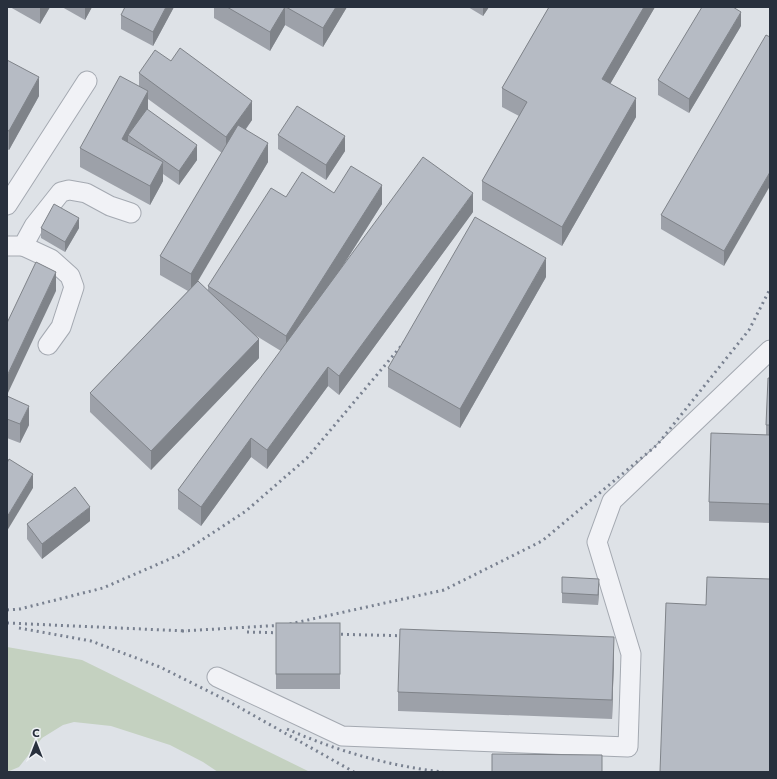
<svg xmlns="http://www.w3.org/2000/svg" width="777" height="779" viewBox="0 0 777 779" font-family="Commissioner,sans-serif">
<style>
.green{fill:#c4d1c0}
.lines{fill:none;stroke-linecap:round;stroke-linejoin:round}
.minor-casing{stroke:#a4a9b1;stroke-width:21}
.minor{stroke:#f1f2f6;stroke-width:19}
.rail{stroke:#798190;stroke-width:3;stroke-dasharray:2 4;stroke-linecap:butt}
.wall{fill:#9da1a9}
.shaded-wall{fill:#7f8389}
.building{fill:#b6bbc4;stroke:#7f8389}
</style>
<rect width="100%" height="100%" fill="#dee2e7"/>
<path class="green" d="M7 647 82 660 310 772H218L203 762 170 745 111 726 74 722 63 725 42 738 19 767 7 772Z"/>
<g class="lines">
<defs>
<g id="minor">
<path d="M7 205 87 81"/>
<path d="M7 246H23L34 226 61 192 69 190 86 193 110 206 131 213"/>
<path d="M23 246 51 259 70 276 74 287 61 327 48 345"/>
<path d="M217 677 342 736 628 747 631 654 597 542 612 501 770 350"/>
</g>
</defs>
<use href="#minor" class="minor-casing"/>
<use href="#minor" class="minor"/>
<g class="rail">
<path d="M7 610 20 609 103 588 179 555 246 511 307 458 407 339"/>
<path d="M7 623 187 631"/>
<path d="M19 628 91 641 160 667 228 701 354 772"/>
<path d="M182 631 285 625 444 590 542 541 657 445 749 330 770 289"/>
<path d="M247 632 287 633"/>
<path d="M329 634 411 636"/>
<path d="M287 729C337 751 389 766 443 772"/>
</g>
</g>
<g class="wall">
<path d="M10 7H50L40 24Z"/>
<path d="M62 7H92L85 20Z"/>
<path d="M174 7 153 46 121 29V15Z"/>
<path d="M214 7H347L323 47 285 25 270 51 214 18Z"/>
<path d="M468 7H489L483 16Z"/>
<path d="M549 7H655L610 84 636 117 562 246 482 200V181L519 116 502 107V88Z"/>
<path d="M741 26 689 113 658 95V80Z"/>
<path d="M770 37 724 266 661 229V215Z"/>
<path d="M7 60 39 96 9 150 7 149Z"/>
<path d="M171 61 252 120 246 129 268 162 196 283 208 290V286L286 197 334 193 382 204 339 272 473 212 339 395 328 386 267 469 251 457 201 526 178 509V490L281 351 253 334 259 358 151 470 90 412V393L188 291 160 275V256L222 153 148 99V110L197 160 179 185 163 174V181L150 205 80 167V148L139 86V73Z"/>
<path d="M278 135 345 151 326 180 278 149Z"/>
<path d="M41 228H79L65 252 41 238Z"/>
<path d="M546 277 460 428 388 387V368Z"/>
<path d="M770 378V523L709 521V502L766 435V425Z"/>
<path d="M7 396 29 425 20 443 7 438Z"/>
<path d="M90 521 42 559 27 539V524Z"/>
<path d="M599 589 598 605 562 603V593Z"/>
<rect x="276" y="623" width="64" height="66"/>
<path d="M614 656 612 719 398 711V692Z"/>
</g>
<g class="shaded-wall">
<path d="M40 7H50L40 24Z"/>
<path d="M85 7H92L85 20Z"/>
<path d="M166 7H174L153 46V32Z"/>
<path d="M285 7V25L270 51V32Z"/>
<path d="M336 7H347L323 47V28Z"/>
<path d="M483 7H489L483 16Z"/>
<path d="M644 7H655L602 98V79Z"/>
<path d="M741 12V26L689 113V99Z"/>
<path d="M39 77V96L9 150V131Z"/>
<path d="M148 91V110L128 135V146L122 139Z"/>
<path d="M636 98V117L562 246V227Z"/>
<path d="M252 101V120L226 156V137Z"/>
<path d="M345 136V151L326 180V165Z"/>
<path d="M268 143V162L191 293V274Z"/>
<path d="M197 145V160L179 185V171Z"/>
<path d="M163 162V181L150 205V186Z"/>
<path d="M770 172V186L724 266V251Z"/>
<path d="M382 185V204L286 355V336Z"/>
<path d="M473 193V212L339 395V376Z"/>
<path d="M79 218V228L65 252V242Z"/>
<path d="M546 258V277L460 428V409Z"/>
<path d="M56 272V291L7 395V376Z"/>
<path d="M259 339V358L151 470V451Z"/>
<path d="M328 367V386L267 469V450Z"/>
<path d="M29 406V425L20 443V424Z"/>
<path d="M251 438V457L201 526V507Z"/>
<path d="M33 474V488L7 531V517Z"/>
<path d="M90 507V521L42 559V544Z"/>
<path d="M599 579V589L598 605V595Z"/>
<path d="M614 637V656L612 719V700Z"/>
</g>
<g class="building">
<path d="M125 7H166L153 32 121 15Z"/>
<path d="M227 7H285L270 32Z"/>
<path d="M286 7H336L323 28Z"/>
<path d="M549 7H644L602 79 636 98 562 227 482 181 527 102 502 88Z"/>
<path d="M702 7H733L741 12 689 99 658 80Z"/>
<path d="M766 35 770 37V172L724 251 661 215Z"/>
<path d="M180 48 252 101 226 137 139 73 155 50 171 61Z"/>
<path d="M7 60 39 77 9 131 7 130Z"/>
<path d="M120 76 148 91 122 139 163 162 150 186 80 148Z"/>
<path d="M297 106 345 136 326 165 278 135Z"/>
<path d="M147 109 197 145 179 171 128 135Z"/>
<path d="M238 125 268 143 191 274 160 256Z"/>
<path d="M423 157 473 193 339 376 328 367 267 450 251 438 201 507 178 490Z"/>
<path d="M351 166 382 185 286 336 208 286 271 188 286 197 302 172 334 193Z"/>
<path d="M54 204 79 218 65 242 41 228Z"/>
<path d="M475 217 546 258 460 409 388 368Z"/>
<path d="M36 262 56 272 7 376V323Z"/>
<path d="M198 281 259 339 151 451 90 393Z"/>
<path d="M768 378H770V425H766Z"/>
<path d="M7 396 29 406 20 424 7 419Z"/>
<path d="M711 433 770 435V504L709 502Z"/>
<path d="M9 459 33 474 7 517V463Z"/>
<path d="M75 487 90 507 42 544 27 524Z"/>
<path d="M562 577 599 579 598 595 562 593Z"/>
<path d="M707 577 770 579V772H660L666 603 706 605Z"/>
<rect x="276" y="623" width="64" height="51"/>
<path d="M400 629 614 637 612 700 398 692Z"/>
<path d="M492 754 602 755V772H492Z"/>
</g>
<rect width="777" height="779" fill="none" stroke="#28303d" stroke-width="16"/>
<g transform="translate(36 743)" stroke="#eef1f5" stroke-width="3" paint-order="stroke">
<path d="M0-3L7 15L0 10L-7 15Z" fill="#28303d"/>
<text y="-6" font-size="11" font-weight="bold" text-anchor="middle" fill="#28303d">С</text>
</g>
</svg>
